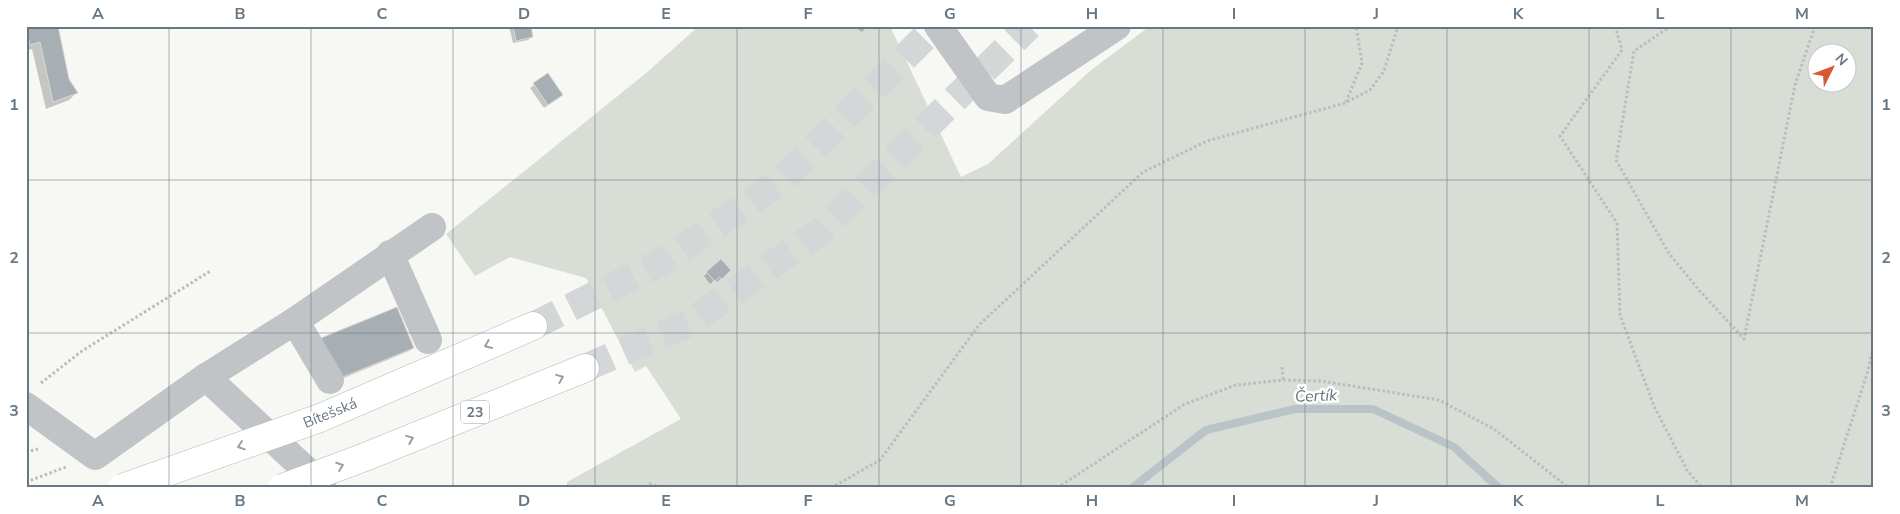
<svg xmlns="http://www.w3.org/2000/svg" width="1900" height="514" viewBox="0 0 1900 514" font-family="'Nunito Sans',sans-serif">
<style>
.green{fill:#d8ddd5;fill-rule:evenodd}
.shadow{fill:#0003}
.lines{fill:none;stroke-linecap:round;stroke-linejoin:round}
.stream{stroke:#b9c3c8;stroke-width:8}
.building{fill:#a7afb4;stroke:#d8d8d6}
.highway-tunnel{stroke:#d3d7d8;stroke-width:28;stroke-dasharray:28 14;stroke-linecap:butt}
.highway-casing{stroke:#b3b7ba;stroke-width:29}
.path{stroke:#babdbf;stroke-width:3;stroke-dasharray:2.5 2.5;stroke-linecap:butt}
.minor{stroke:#c0c4c7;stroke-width:28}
.highway{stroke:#fff;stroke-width:28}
.highway-bridge-casing{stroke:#b3b7ba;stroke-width:29;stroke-linecap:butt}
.highway-bridge{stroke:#fff;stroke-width:28}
.oneway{stroke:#95a0a8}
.grid{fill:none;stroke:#677783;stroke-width:1;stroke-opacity:0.55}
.labels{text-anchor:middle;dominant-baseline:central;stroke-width:5;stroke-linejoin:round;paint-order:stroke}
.shield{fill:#fff;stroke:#95a0a8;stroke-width:1}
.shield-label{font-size:14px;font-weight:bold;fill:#677783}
.street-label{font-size:15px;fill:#677783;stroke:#fff}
.water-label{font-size:16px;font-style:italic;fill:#63777f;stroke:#fff}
.neatline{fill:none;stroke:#677783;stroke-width:2}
.grid-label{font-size:16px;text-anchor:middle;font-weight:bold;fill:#677783}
</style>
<rect width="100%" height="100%" fill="#f7f7f4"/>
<path class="green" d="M699 26H890L961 177 988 164 1090 71 1150 26H1874V488H567V482L681 419 646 366 635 372 586 278 510 257 475 276 446 234 645 74ZM1818 52H1848V82H1818Z"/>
<g class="shadow">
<path d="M26 26H57L68 79 76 93 69 100 46 109 32 49 26 51Z"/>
<path d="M509 26H530L532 37 528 40 513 43Z"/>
<path d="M854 26H867L862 32Z"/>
<path d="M548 75 558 98 544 108 530 88Z"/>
<path d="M721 260 730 270 717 282 715 279 710 284 704 276Z"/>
<path d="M397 309 413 348 409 351 334 382Z"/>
</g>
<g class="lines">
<path class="stream" d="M1132 488 1206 430 1295 409H1373L1454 447 1499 488"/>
</g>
<g class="building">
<path d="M26 26H58L69 79 78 93 53 102 40 42 30 45Z"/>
<path d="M513 26H531L533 37 516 41Z"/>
<path d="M548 73 563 95 548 105 533 83Z"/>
<path d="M721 259 731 270 722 279 720 277 715 281 706 272Z"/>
<path d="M397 307 414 348 338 379 321 338Z"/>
</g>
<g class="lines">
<g class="highway-tunnel">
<path d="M533 326 662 262 781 181 936 26"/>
<path d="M585 368 689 323 822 230 1029 26"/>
</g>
<defs>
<g id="highway">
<path d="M320 418 533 326"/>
<path d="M365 457 585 368"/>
</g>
</defs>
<use href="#highway" class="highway-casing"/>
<g class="path">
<path d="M1615 26 1622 50 1560 136 1617 223 1620 315 1654 406 1687 470 1702 488"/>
<path d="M1671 26 1634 51 1616 160 1668 252 1698 289 1744 339 1795 85 1815 26"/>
<path d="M1346 102 1362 63 1356 26"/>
<path d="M1282 367 1283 380"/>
<path d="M41 383 82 351 212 270"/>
<path d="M26 452 38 449"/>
<path d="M26 482 66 467"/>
<path d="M646 488 650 484 663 488"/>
<path d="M831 488 880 460 979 325 1143 172 1207 141 1345 103 1370 90 1384 71 1398 26"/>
<path d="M1057 488 1185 404 1236 385 1283 380 1321 381 1439 400 1494 429 1569 488"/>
<path d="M1830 488 1867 374 1874 345"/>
</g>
<g class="minor">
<path d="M938 26 988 97 1005 100 1117 26"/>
<path d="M390 254 428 340"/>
<path d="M295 321 330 380"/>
<path d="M206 377 322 485"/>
<path d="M26 406 95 456 206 377 295 321 432 227"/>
</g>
<use href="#highway" class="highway"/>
<defs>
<g id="highway-bridge">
<path d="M122 488 320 418"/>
<path d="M282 488 365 457"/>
</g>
</defs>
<use href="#highway-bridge" class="highway-bridge-casing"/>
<use href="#highway-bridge" class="highway-bridge"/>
</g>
<defs><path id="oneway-chevron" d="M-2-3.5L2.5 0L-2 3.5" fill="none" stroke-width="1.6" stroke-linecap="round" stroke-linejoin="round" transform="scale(1.25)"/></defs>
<g class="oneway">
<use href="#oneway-chevron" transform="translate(488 345) rotate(157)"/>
<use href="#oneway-chevron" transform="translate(560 378) rotate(-22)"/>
<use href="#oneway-chevron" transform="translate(410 439) rotate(-22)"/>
<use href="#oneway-chevron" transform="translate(241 446) rotate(161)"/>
<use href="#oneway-chevron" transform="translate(340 466) rotate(-20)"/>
</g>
<path class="grid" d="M169 26V488M311 26V488M453 26V488M595 26V488M737 26V488M879 26V488M1021 26V488M1163 26V488M1305 26V488M1447 26V488M1589 26V488M1731 26V488M26 180H1874M26 333H1874"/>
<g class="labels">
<rect class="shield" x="461" y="400.5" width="28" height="23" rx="4"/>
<g class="shield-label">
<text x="475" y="412">23</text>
</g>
<g class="street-label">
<text transform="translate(330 413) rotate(-22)">Bítešská</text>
</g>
<g class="water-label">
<text transform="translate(1316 396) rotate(-2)">Čertík</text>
</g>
</g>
<rect width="1900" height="514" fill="none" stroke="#ffffff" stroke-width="55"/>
<g transform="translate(1832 68) rotate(48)"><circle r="24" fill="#ffffff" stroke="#c2c9cd"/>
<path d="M0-4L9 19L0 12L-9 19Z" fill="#d85832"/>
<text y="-8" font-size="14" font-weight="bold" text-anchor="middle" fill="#677783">N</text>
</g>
<rect x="28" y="28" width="1844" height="458" class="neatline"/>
<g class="grid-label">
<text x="98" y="19">A</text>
<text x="240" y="19">B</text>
<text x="382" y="19">C</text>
<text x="524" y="19">D</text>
<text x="666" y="19">E</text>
<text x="808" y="19">F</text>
<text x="950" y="19">G</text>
<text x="1092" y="19">H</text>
<text x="1234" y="19">I</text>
<text x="1376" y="19">J</text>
<text x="1518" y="19">K</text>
<text x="1660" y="19">L</text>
<text x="1802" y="19">M</text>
<text x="14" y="110">1</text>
<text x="1886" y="110">1</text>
<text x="14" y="263">2</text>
<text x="1886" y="263">2</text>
<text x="14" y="416">3</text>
<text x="1886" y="416">3</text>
<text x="98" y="506">A</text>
<text x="240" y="506">B</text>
<text x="382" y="506">C</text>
<text x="524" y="506">D</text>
<text x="666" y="506">E</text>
<text x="808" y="506">F</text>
<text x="950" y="506">G</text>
<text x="1092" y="506">H</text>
<text x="1234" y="506">I</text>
<text x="1376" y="506">J</text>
<text x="1518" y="506">K</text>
<text x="1660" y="506">L</text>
<text x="1802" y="506">M</text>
</g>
</svg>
